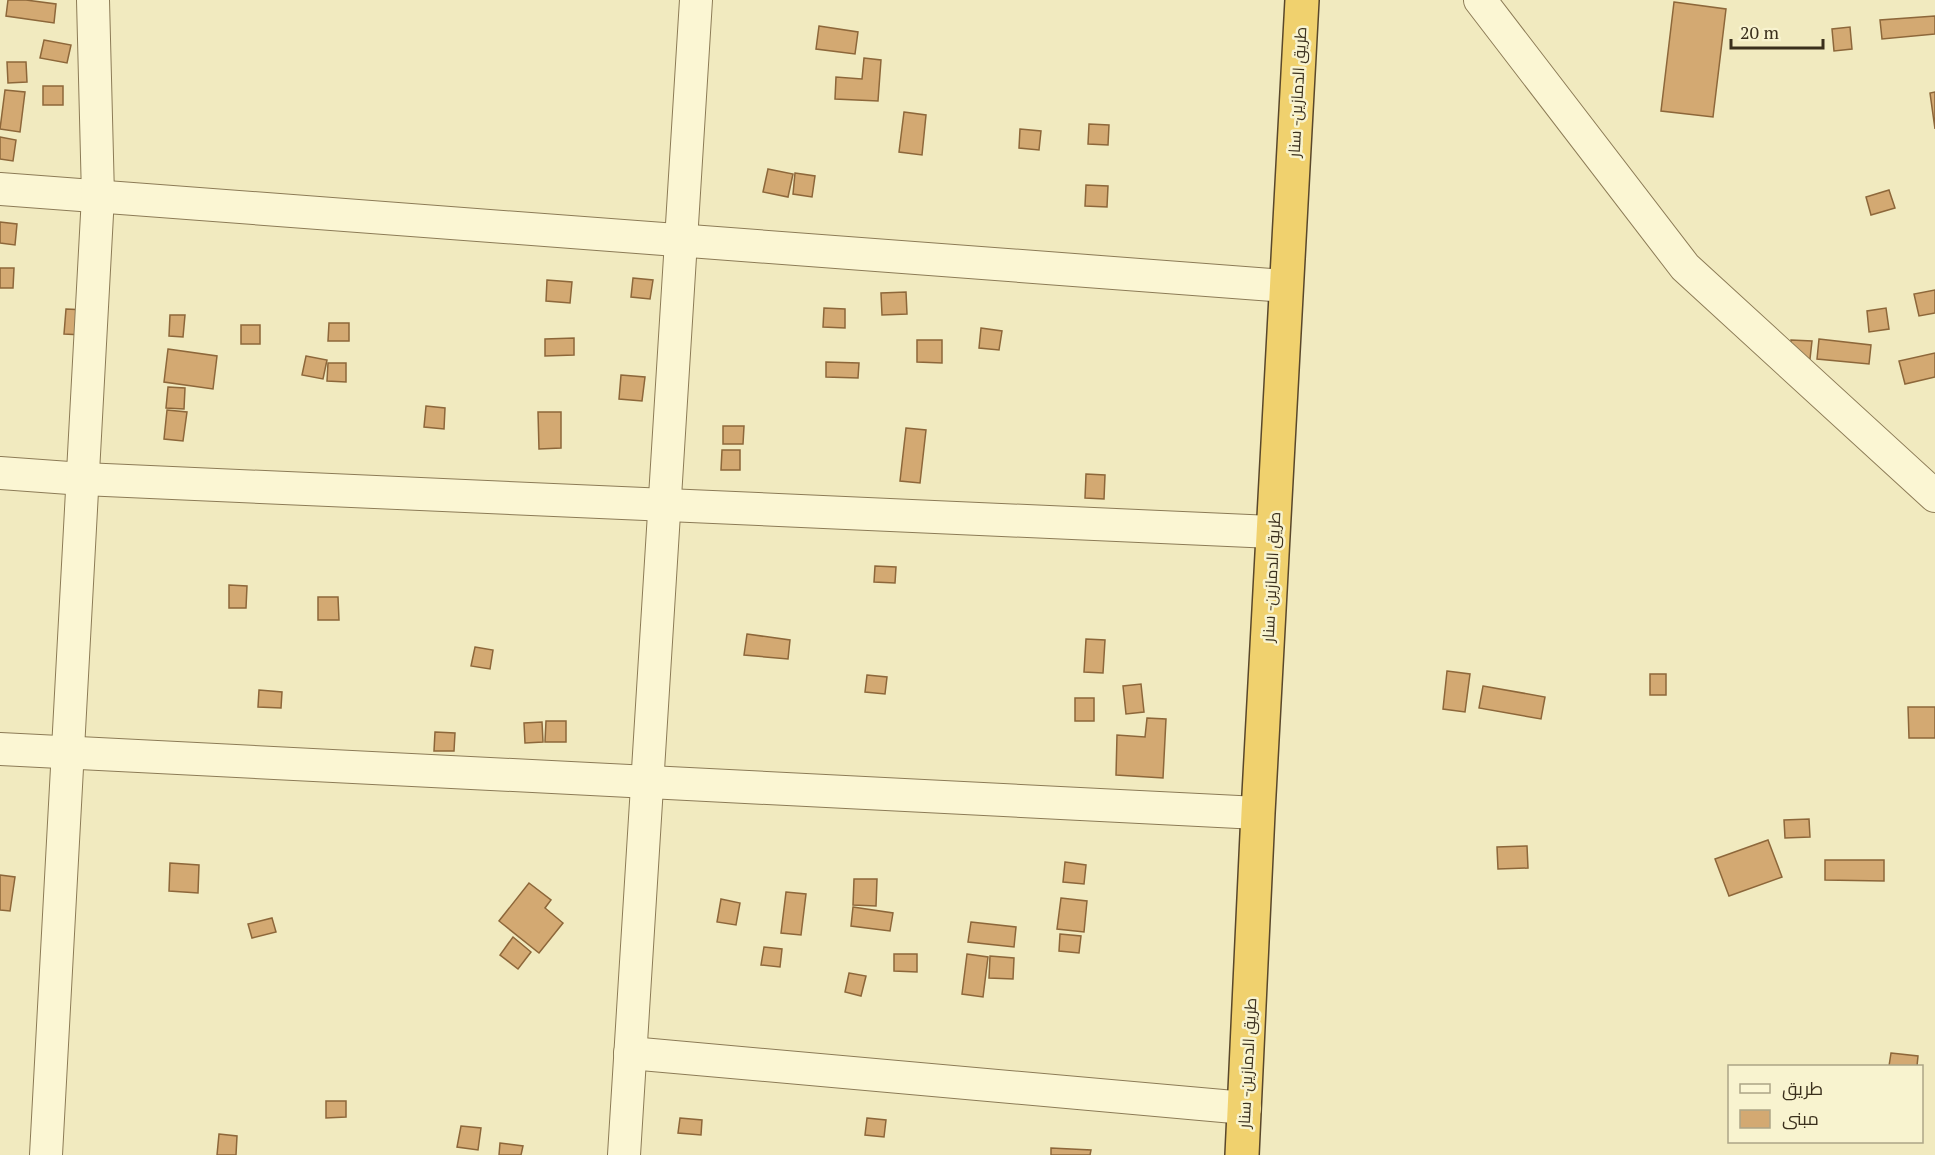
<svg xmlns="http://www.w3.org/2000/svg" width="1935" height="1155" viewBox="0 0 1935 1155" font-family="'PT Serif',Cairo,serif">
<style>
.building{fill:#d3a972;stroke:#8d673a;stroke-width:1.5}
.lines{fill:none;stroke-linecap:round;stroke-linejoin:round}
.minor-casing{stroke:#8c7b56;stroke-width:34}
.trunk-casing{stroke:#59472b;stroke-width:36}
.minor{stroke:#fbf6d3;stroke-width:32}
.trunk{stroke:#f0d16e;stroke-width:33}
.labels{text-anchor:middle;dominant-baseline:central;stroke-width:5;stroke-linejoin:round;paint-order:stroke}
.street-label{font-size:16px;fill:#3a2f1c;stroke:#f8f3cf}
</style>
<rect width="100%" height="100%" fill="#f1eabf"/>
<g class="building">
<path d="M8 0H26L56 4 54 23 6 16Z"/>
<path d="M1674 2 1726 9 1713 117 1661 111Z"/>
<path d="M1935 16V34L1882 39 1880 20Z"/>
<path d="M819 26 858 32 855 54 816 49Z"/>
<path d="M1850 27 1852 49 1834 51 1832 29Z"/>
<path d="M44 40 71 45 67 63 40 58Z"/>
<path d="M864 58 881 60 878 101 835 99 836 77 862 79Z"/>
<path d="M7 62H26L27 82 8 83Z"/>
<rect x="43" y="86" width="20" height="19"/>
<path d="M5 90 25 92 20 132 0 129Z"/>
<path d="M1935 92V129L1930 93Z"/>
<path d="M904 112 926 115 922 155 899 152Z"/>
<path d="M1089 124 1109 125 1108 145 1088 144Z"/>
<path d="M1020 129 1041 131 1039 150 1019 148Z"/>
<path d="M0 137 16 140 13 161 0 159Z"/>
<path d="M768 169 793 174 788 197 763 192Z"/>
<path d="M795 173 815 176 812 197 793 194Z"/>
<path d="M1086 185 1108 186 1107 207 1085 206Z"/>
<path d="M1889 190 1895 208 1871 215 1866 197Z"/>
<path d="M0 222 17 224 15 245 0 243Z"/>
<path d="M0 268H14L13 288H0Z"/>
<path d="M633 278 653 280 650 299 631 297Z"/>
<path d="M547 280 572 282 570 303 546 301Z"/>
<path d="M1935 290V313L1919 316 1914 294Z"/>
<path d="M906 292 907 314 882 315 881 293Z"/>
<path d="M824 308 845 309V328L823 327Z"/>
<path d="M1886 308 1889 329 1869 332 1867 311Z"/>
<path d="M66 309 86 310 83 335 64 334Z"/>
<path d="M170 315H185L183 337 169 336Z"/>
<path d="M329 323H349V341H328Z"/>
<rect x="241" y="325" width="19" height="19"/>
<path d="M981 328 1002 331 999 350 979 348Z"/>
<path d="M574 338V355L545 356V339Z"/>
<path d="M1819 339 1871 345 1869 364 1817 359Z"/>
<path d="M917 340H942V363L917 362Z"/>
<path d="M1791 340 1812 341 1810 359 1790 357Z"/>
<path d="M168 349 217 356 213 389 164 382Z"/>
<path d="M1935 353V377L1905 384 1899 361Z"/>
<path d="M306 356 327 360 323 379 302 375Z"/>
<path d="M826 362 859 363 858 378 826 377Z"/>
<path d="M328 363H346V382L327 381Z"/>
<path d="M621 375 645 377 642 401 619 399Z"/>
<path d="M168 387 185 388 184 409 166 408Z"/>
<path d="M426 406 445 408 444 429 424 427Z"/>
<path d="M167 410 187 412 183 441 164 439Z"/>
<path d="M538 412H561V448L539 449Z"/>
<path d="M723 426H744L743 444H723Z"/>
<path d="M906 428 926 430 920 483 900 481Z"/>
<path d="M722 450H740V470H721Z"/>
<path d="M1086 474 1105 475 1104 499 1085 498Z"/>
<path d="M875 566 896 567 895 583 874 582Z"/>
<path d="M229 585 247 586 246 608H229Z"/>
<path d="M318 597H338L339 620H318Z"/>
<path d="M747 634 790 640 788 659 744 655Z"/>
<path d="M1086 639 1105 640 1103 673 1084 672Z"/>
<path d="M475 647 493 650 490 669 471 666Z"/>
<path d="M1447 671 1470 674 1465 712 1443 709Z"/>
<rect x="1650" y="674" width="16" height="21"/>
<path d="M867 675 887 677 885 694 865 692Z"/>
<path d="M1141 684 1144 712 1126 714 1123 686Z"/>
<path d="M1483 686 1545 697 1541 719 1479 708Z"/>
<path d="M259 690 282 692 281 708 258 707Z"/>
<rect x="1075" y="698" width="19" height="23"/>
<path d="M1908 707H1935V738H1909Z"/>
<path d="M1147 718 1166 719 1163 778 1116 775 1117 735 1145 737Z"/>
<path d="M546 721H566V742H545Z"/>
<path d="M542 722 543 742 525 743 524 723Z"/>
<path d="M435 732 455 733 454 751H434Z"/>
<path d="M1809 819 1810 837 1785 838 1784 820Z"/>
<path d="M1768 840 1782 877 1729 896 1715 859Z"/>
<path d="M1527 846 1528 868 1498 869 1497 847Z"/>
<path d="M1825 860H1884V881L1825 880Z"/>
<path d="M1065 862 1086 865 1084 884 1063 882Z"/>
<path d="M170 863 199 865 198 893 169 891Z"/>
<path d="M0 875 15 877 10 911 0 910Z"/>
<path d="M854 879H877L876 906 853 905Z"/>
<path d="M529 883 551 900 545 908 563 923 539 953 499 921Z"/>
<path d="M786 892 806 894 801 935 781 933Z"/>
<path d="M1061 898 1087 901 1084 932 1057 929Z"/>
<path d="M721 899 740 903 736 925 717 922Z"/>
<path d="M853 907 893 913 890 931 851 926Z"/>
<path d="M272 918 276 932 252 938 248 924Z"/>
<path d="M971 922 1016 927 1014 947 968 942Z"/>
<path d="M1060 934 1081 936 1079 953 1059 951Z"/>
<path d="M513 937 531 952 518 969 500 955Z"/>
<path d="M764 947 782 949 780 967 761 965Z"/>
<path d="M894 954H917V972L894 971Z"/>
<path d="M967 954 988 957 983 997 962 994Z"/>
<path d="M990 956 1014 958 1013 979 989 978Z"/>
<path d="M849 973 866 976 861 996 845 992Z"/>
<path d="M1891 1053 1918 1056 1917 1066H1889Z"/>
<path d="M326 1101H346V1117L326 1118Z"/>
<path d="M680 1118 702 1120 701 1135 678 1133Z"/>
<path d="M867 1118 886 1120 884 1137 865 1135Z"/>
<path d="M461 1126 481 1128 478 1150 457 1147Z"/>
<path d="M219 1134 237 1136 236 1155H217Z"/>
<path d="M500 1143 523 1146 521 1155H499Z"/>
<path d="M1051 1148 1091 1150 1090 1155H1051Z"/>
</g>
<g class="lines">
<defs>
<g id="minor">
<path d="M1480 0 1685 267 1935 496"/>
<path d="M0 189 1286 286"/>
<path d="M0 473 83 479 1273 532"/>
<path d="M0 749 1258 813"/>
<path d="M630 1053 1245 1108"/>
<path d="M46 1155 98 196 93 0"/>
<path d="M624 1155 696 0"/>
</g>
<path id="trunk" d="M1242 1155 1258 813 1302 0"/>
</defs>
<use href="#minor" class="minor-casing"/>
<use href="#trunk" class="trunk-casing"/>
<use href="#minor" class="minor"/>
<use href="#trunk" class="trunk"/>
</g>
<g class="labels">
<g class="street-label">
<text transform="translate(1297 92) rotate(-87)">طريق الدمازين- سنار</text>
<text transform="translate(1271 577) rotate(-87)">طريق الدمازين- سنار</text>
<text transform="translate(1247 1063) rotate(-87)">طريق الدمازين- سنار</text>
</g>
</g>
<rect x="1728" y="1065" width="195" height="78" fill="#f8f3cf" stroke="#aca587" stroke-width="1.5"/>
<rect x="1740" y="1084" width="30" height="9" fill="#fbf6d3" stroke="#aca587" stroke-width="1.5"/>
<text x="1782" y="1095" font-size="18" fill="#3a2f1c">طريق</text>
<rect x="1740" y="1110" width="30" height="18" fill="#d3a972" stroke="#aca587" stroke-width="1.5"/>
<text x="1782" y="1125" font-size="18" fill="#3a2f1c">مبنى</text>
<path d="M1731 39v9h92v-9" fill="none" stroke="#3a2f1c" stroke-width="3"/>
<text x="1740" y="39" font-size="18" fill="#3a2f1c" stroke="#f8f3cf" stroke-width="4.5" paint-order="stroke">20 m</text>
</svg>
